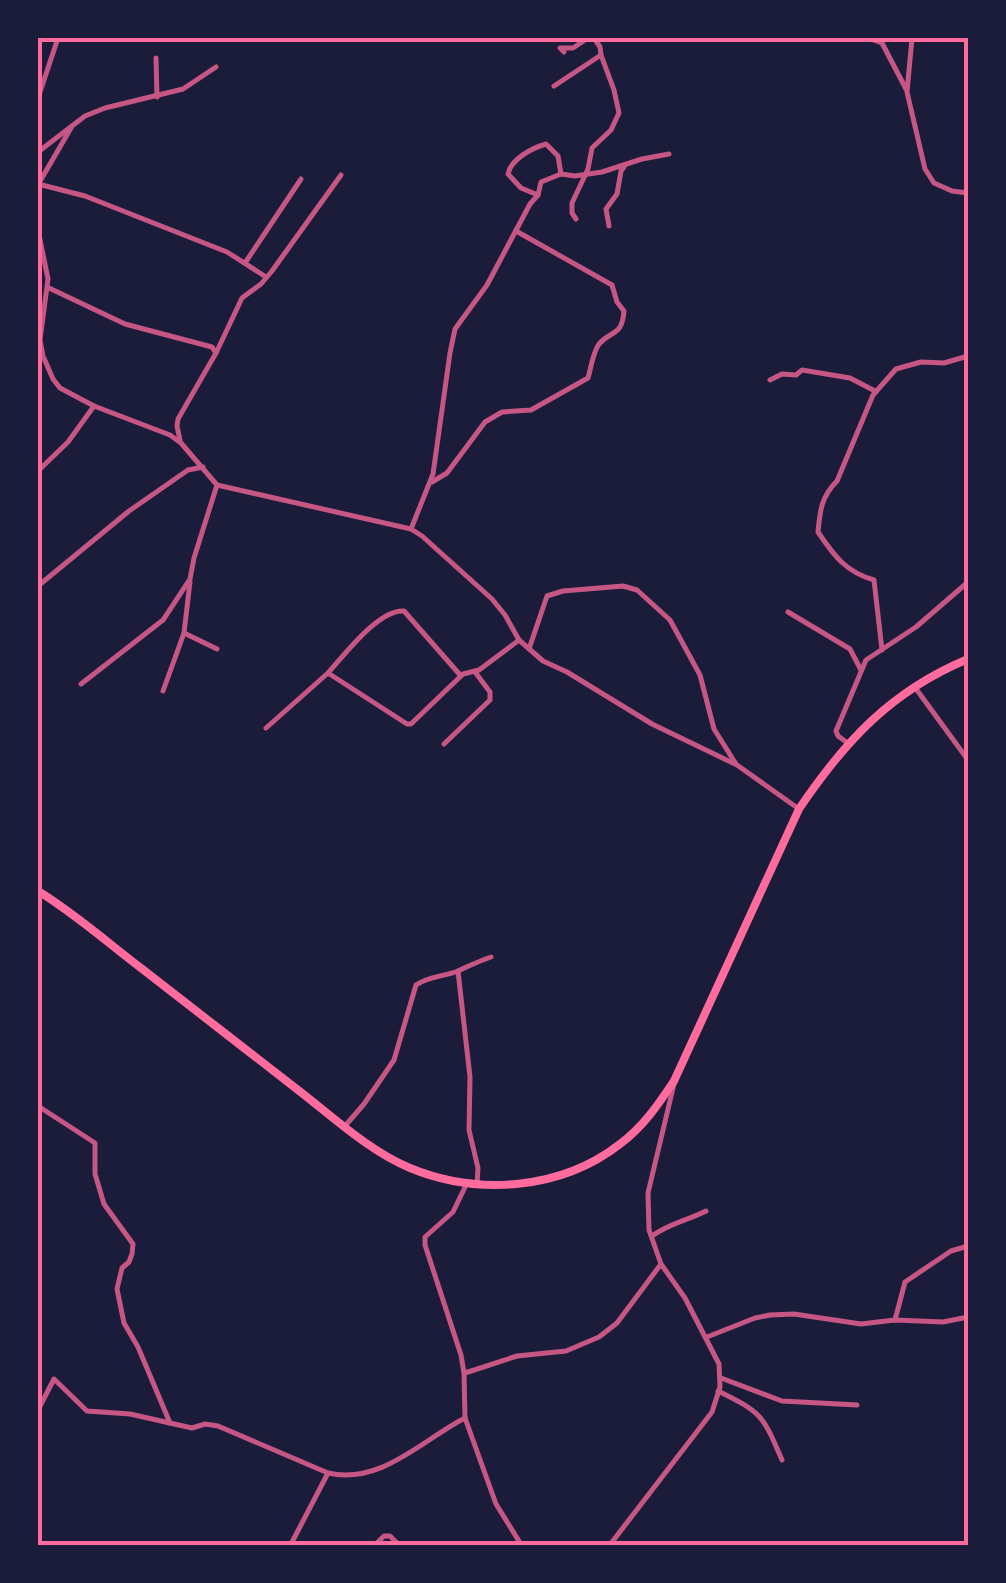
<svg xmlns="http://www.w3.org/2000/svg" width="1006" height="1583" font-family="'Public Sans',sans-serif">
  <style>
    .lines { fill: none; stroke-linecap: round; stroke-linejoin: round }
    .minor { stroke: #c65784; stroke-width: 5 }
    .primary { stroke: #ff6b9d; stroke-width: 8 }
    .neatline { fill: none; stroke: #ff6b9d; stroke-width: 4 }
  </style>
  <rect width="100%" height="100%" fill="#1b1b3a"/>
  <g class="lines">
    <g class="minor">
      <path d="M594,38L600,47L601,55"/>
      <path d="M868,38L882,43L906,89"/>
      <path d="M912,38L907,92L925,169L934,183L952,191L968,193"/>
      <path d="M564,52L560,48H573L588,38"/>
      <path d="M156,58L157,97"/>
      <path d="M554,86L601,55L614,90L619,113L611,130L592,148L588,169L572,203V213L576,219"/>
      <path d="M38,98L58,38"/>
      <path d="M38,152L85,116L105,108L183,89L216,67"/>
      <path d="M39,183L71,128"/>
      <path d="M38,184L85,196L227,252L266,277"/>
      <path d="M538,195L521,188L508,174C511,159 532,148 546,144L558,156L561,174"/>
      <path d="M609,226L606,209L617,194L621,171L624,167"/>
      <path d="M38,230L48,279L40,340L43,356L53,379L60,388L94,406L170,435L181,443L217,485L411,529L422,536L492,599L505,615L519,640L543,661L567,672L652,724L737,765L799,809"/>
      <path d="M245,263L301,179"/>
      <path d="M49,288L125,324L212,347L216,353"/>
      <path d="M770,380L782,374L796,375L802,370L850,378L875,391"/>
      <path d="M180,440L177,426L178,419L216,353L242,298L261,284L272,271L341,175"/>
      <path d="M38,471L68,442L94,406"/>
      <path d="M432,482L447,473L485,422L502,412L531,410L588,378C591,368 593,352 599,344C611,330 622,337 624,311L617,302L612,285L516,231"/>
      <path d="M411,529L433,474L450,353L455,329L487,285L530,204L538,195L541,182L561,174L575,176L602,172L642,159L669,154"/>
      <path d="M38,586L129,511L188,470L203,467"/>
      <path d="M788,612L850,649L861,670"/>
      <path d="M184,633L217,649"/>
      <path d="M529,649L547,596L563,591L623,586L637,590L670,620L700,675L714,729L736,764"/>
      <path d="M882,650L874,580C846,572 834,556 818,532C820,511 821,497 837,481L873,395L896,369L921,362L944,363L968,356"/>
      <path d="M328,673C345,654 379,609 404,611L461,676"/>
      <path d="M81,684L163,620L190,579L194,558L217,485"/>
      <path d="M914,686L968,760"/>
      <path d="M163,691L184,633L190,582"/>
      <path d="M266,728L328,673L407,724H411L463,674L479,670L519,640"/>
      <path d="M444,744L490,700V692L475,672"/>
      <path d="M849,744L838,736L836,731L866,660L916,627L968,582"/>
      <path d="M458,971L470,1077L469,1130L478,1168L477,1184"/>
      <path d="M38,1106L95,1143V1174L104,1204L133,1244L132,1254L129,1262L122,1268L117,1289L124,1323L138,1347L170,1423"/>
      <path d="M345,1126L364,1104L394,1060L416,985C429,976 443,977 458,971C469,966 479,961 491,957"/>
      <path d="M467,1183L453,1212L425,1237V1245L461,1355L464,1373L465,1418L496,1504L522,1546"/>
      <path d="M652,1236C670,1223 686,1221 706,1211"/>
      <path d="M895,1320L905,1282L951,1251L968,1246"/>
      <path d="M707,1337L755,1318L770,1315L794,1314L861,1324L895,1320L943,1322L968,1317"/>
      <path d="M465,1373L517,1356L566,1351L599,1337L617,1323L661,1264"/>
      <path d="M721,1378L782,1401L857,1405"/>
      <path d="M718,1391C763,1413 763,1416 782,1460"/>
      <path d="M38,1410L54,1379L87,1411L130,1414L192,1428L205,1424L218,1426L328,1473C381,1485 422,1440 465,1418"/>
      <path d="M290,1546L328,1473"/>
      <path d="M374,1546L384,1536H390L400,1546"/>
      <path d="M609,1546L712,1412L720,1387L719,1364L685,1298L661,1264L649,1230L648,1193L674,1084"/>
    </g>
    <path class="primary" d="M38,891C74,913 107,942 141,968C193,1009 246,1049 298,1090C333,1117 369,1151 410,1168C478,1196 561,1190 620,1144C643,1127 658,1105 674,1081L799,809C845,741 891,691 968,659"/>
  </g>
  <rect width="1006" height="1583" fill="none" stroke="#1b1b3a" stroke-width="80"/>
  <rect x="40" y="40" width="926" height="1503" class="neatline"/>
</svg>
